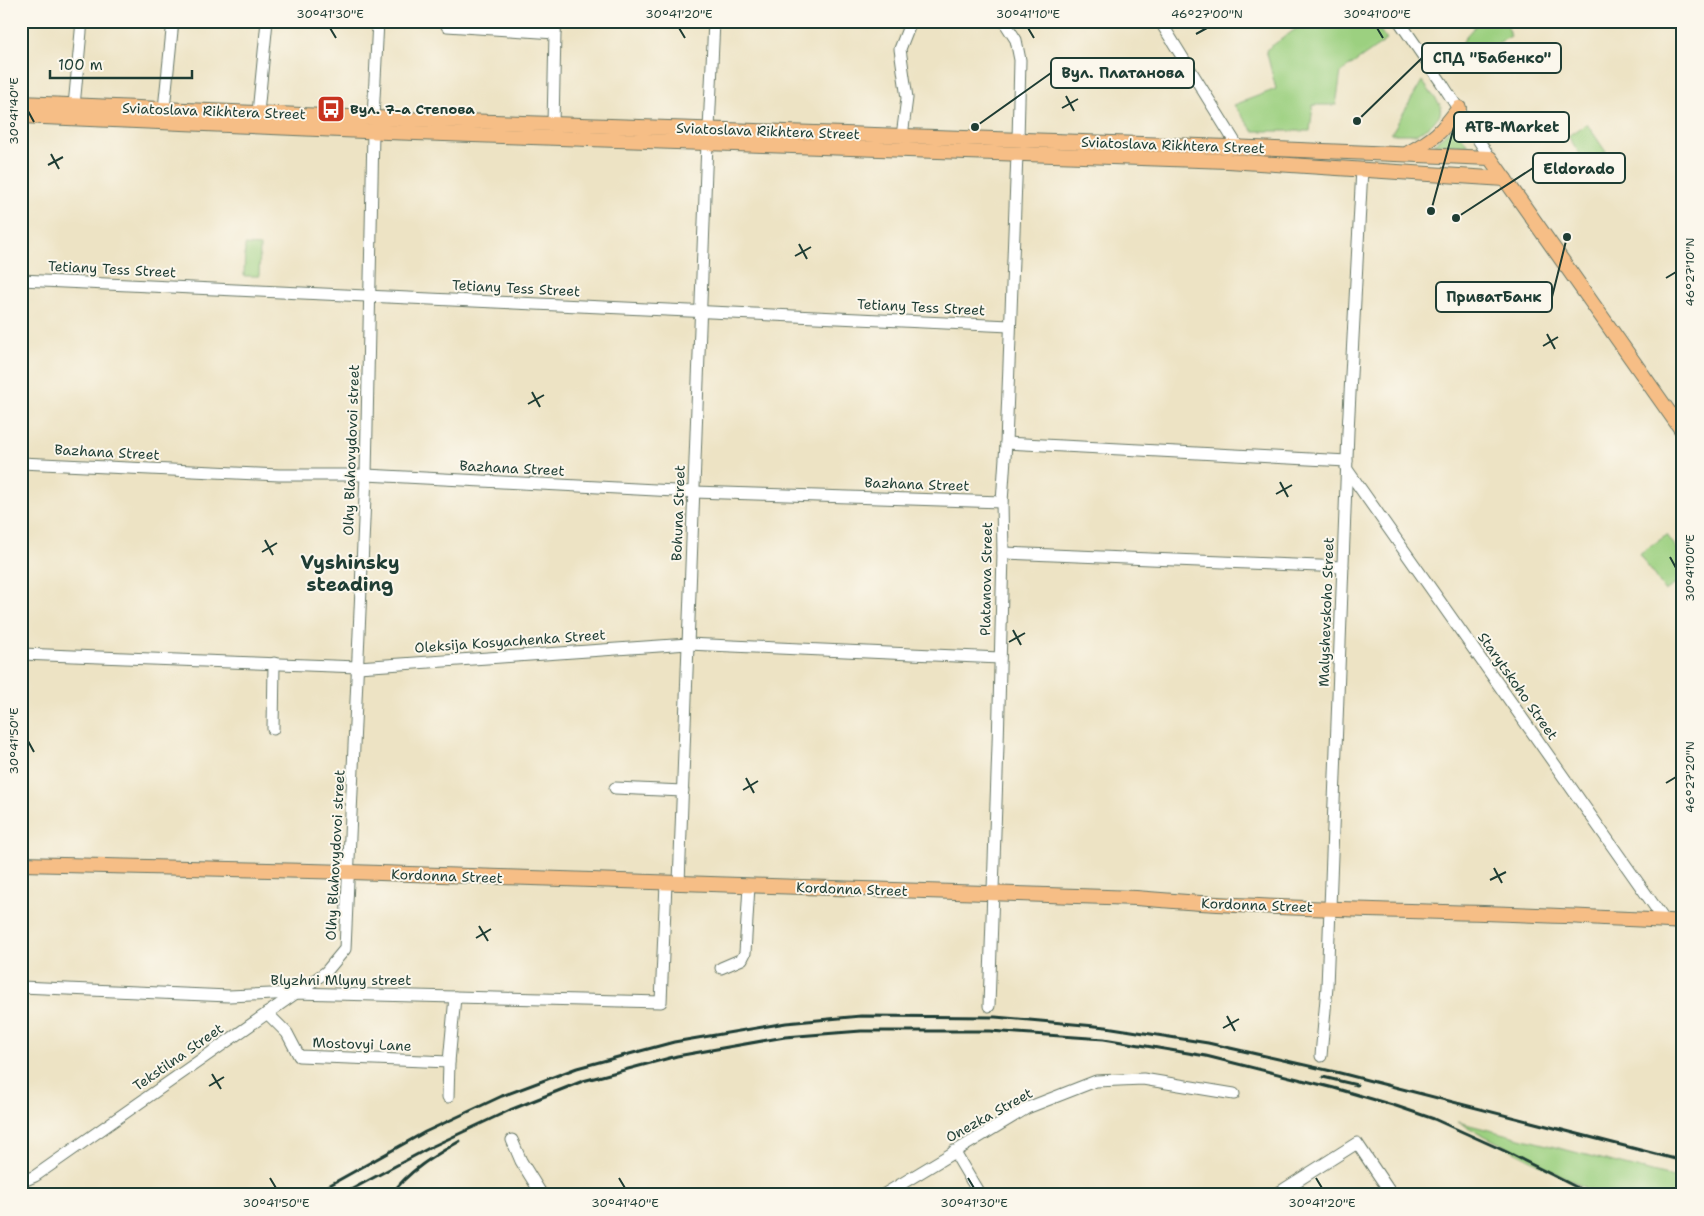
<svg xmlns="http://www.w3.org/2000/svg" width="1704" height="1216" font-family="'Shantell Sans',sans-serif">
  <style>
    .green { fill: #9cd080; stroke: #5e865a }
    .lines { fill: none; stroke-linecap: round; stroke-linejoin: round }
    .minor-casing { stroke: #677766; stroke-width: 13 }
    .major-casing { stroke: #677766; stroke-width: 16 }
    .minor { stroke: #fff; stroke-width: 11 }
    .major { stroke: #f6be86; stroke-width: 14 }
    .rail { stroke: #1f3d34; stroke-width: 3 }
    .ticks { fill: none; stroke: #1f3d34; stroke-width: 2 }
    .labels { text-anchor: middle; stroke-width: 4; stroke-linejoin: round; paint-order: stroke }
    .poi-label { font-size: 14px; font-weight: bold; fill: #1f3d34; stroke: #fbf7ec; text-anchor: start }
    .street-label { font-size: 14px; fill: #1f3d34; stroke: #fbf7ec }
    .district-label { font-size: 19px; font-weight: bold; fill: #1f3d34; stroke: #fbf7ec }
    .leader { fill: none; stroke: #1f3d34; stroke-width: 2 }
    .callout-dot { fill: #1f3d34; stroke: #fbf7ec; stroke-width: 2 }
    .callout { fill: #fbf7ec; stroke: #1f3d34; stroke-width: 2 }
    .callout-label { font-size: 15px; text-anchor: middle; font-weight: bold; fill: #1f3d34 }
    .neatline { fill: none; stroke: #1f3d34; stroke-width: 2 }
    .ticks-label { font-size: 12px; text-anchor: middle; fill: #1f3d34 }
  </style>
  <rect width="100%" height="100%" fill="#fbf7ec"/>
  <filter id="ink" filterUnits="userSpaceOnUse"><feTurbulence type="fractalNoise" baseFrequency=".02" numOctaves="2"/><feDisplacementMap in="SourceGraphic" scale="10" xChannelSelector="R" yChannelSelector="G"/><feConvolveMatrix kernelMatrix="1 2 1 2 8 2 1 2 1" color-interpolation-filters="sRGB"/></filter>
  <filter id="wash" filterUnits="userSpaceOnUse"><feTurbulence type="fractalNoise" baseFrequency=".0096" numOctaves="4" result="noise"/><feDisplacementMap in="SourceGraphic" scale="20" xChannelSelector="R" yChannelSelector="G"/><feGaussianBlur stdDeviation="1.12" result="paint"/><feColorMatrix in="noise" values="0 0 0 0 0 0 0 0 0 0 0 0 0 0 0 0 0 1.4 0 .05"/><feComposite in="paint" operator="in"/></filter>
  <g filter="url(#wash)">
    <rect width="100%" height="100%" fill="#ede3c4"/>
    <g class="green">
      <path d="M1307,21H1373L1387,40L1341,72L1336,105H1313L1310,131H1253L1234,105L1276,89L1266,50Z"/>
      <path d="M1480,21H1512L1507,28L1511,36L1469,59L1462,44L1466,36Z"/>
      <path d="M1422,81L1441,106L1440,114L1433,123L1417,134H1391Z"/>
      <path d="M1587,124L1606,152L1587,165L1568,136Z"/>
      <path d="M1454,126L1468,145L1434,144Z"/>
      <path d="M245,245L260,246L259,276H244Z"/>
      <path d="M1667,535L1683,557V579L1665,591L1639,554Z"/>
      <path d="M1458,1122L1683,1180V1195H1599Z"/>
    </g>
  </g>
  <g filter="url(#ink)">
    <g class="lines">
      <defs>
        <g id="minor">
          <path d="M1160,21L1238,147"/>
          <path d="M1399,21L1441,82L1490,158"/>
          <path d="M447,26L555,33L556,21"/>
          <path d="M1007,26L1016,40L1020,60L1018,140"/>
          <path d="M74,106L82,21"/>
          <path d="M164,109L173,21"/>
          <path d="M258,113L267,21"/>
          <path d="M373,118L378,21"/>
          <path d="M553,124L555,33"/>
          <path d="M709,129L714,21"/>
          <path d="M902,136L907,98L900,49L911,21"/>
          <path d="M21,280L1010,326"/>
          <path d="M1006,443L1347,461"/>
          <path d="M21,463L279,475H366L694,492L1002,502"/>
          <path d="M1346,468L1665,921"/>
          <path d="M1003,553L1343,567"/>
          <path d="M21,654L358,667L688,644L1000,658"/>
          <path d="M273,729L274,663"/>
          <path d="M615,788L683,791"/>
          <path d="M679,883L707,143"/>
          <path d="M721,968L742,959L745,953L749,886"/>
          <path d="M21,987L229,996L294,993L661,1002L666,883"/>
          <path d="M989,1006L998,745L1003,553L1002,502L1006,443L1017,154"/>
          <path d="M267,1013L287,1033L299,1056L449,1062"/>
          <path d="M1321,1056L1327,987L1348,431L1362,169"/>
          <path d="M448,1097L449,1062L455,997"/>
          <path d="M512,1140L521,1161L542,1195"/>
          <path d="M954,1151L980,1195"/>
          <path d="M21,1182L35,1176L326,972L345,949L366,475L373,132"/>
          <path d="M883,1195L1027,1108L1096,1081L1143,1079L1234,1094"/>
          <path d="M1275,1195L1357,1143L1392,1195"/>
        </g>
        <g id="major">
          <path d="M21,103L373,118L1229,147L1490,158L1683,432"/>
          <path d="M21,116L387,132L1228,161L1505,179"/>
          <path d="M1408,153C1435,139 1441,132 1459,108"/>
          <path d="M21,864L350,872L1136,898C1291,912 1448,909 1604,918C1630,919 1656,920 1683,922"/>
        </g>
      </defs>
      <use href="#minor" class="minor-casing"/>
      <use href="#major" class="major-casing"/>
      <use href="#minor" class="minor"/>
      <use href="#major" class="major"/>
      <g class="rail">
        <path d="M1323,1077L1357,1085"/>
        <path d="M312,1195L425,1132L502,1096L577,1068L674,1042L786,1023L861,1016L995,1017L1106,1027L1208,1043L1340,1073L1683,1161"/>
        <path d="M341,1195L431,1147L510,1110L583,1081L677,1056L785,1037L861,1031H990L1104,1039L1206,1056L1334,1088L1396,1106L1434,1119L1507,1152L1592,1195"/>
        <path d="M391,1195C409,1170 434,1156 460,1141"/>
      </g>
    </g>
  </g>
  <path class="ticks" d="M330,28L336,38M679,28L685,38M1028,28L1034,38M1377,28L1383,38M1196,34L1207,28M1066,96L1074,111M1062,108L1078,99M28,111L34,122M51,154L59,169M48,165L63,157M799,244L807,259M795,256L811,247M1666,278L1676,272M1547,334L1555,349M1543,346L1558,337M532,392L540,407M528,404L544,395M1280,482L1288,497M1276,494L1292,485M265,540L273,555M262,552L277,543M1670,557L1676,568M1013,630L1021,645M1009,642L1025,633M28,741L34,752M746,778L754,793M1666,783L1676,777M743,790L758,781M1494,868L1502,883M1490,880L1506,872M479,926L488,941M476,938L491,929M1227,1016L1235,1031M1223,1028L1239,1019M212,1074L221,1089M209,1086L224,1077M270,1178L276,1188M619,1178L625,1188M968,1178L974,1188M1316,1178L1322,1188"/>
  <defs>
    <symbol id="bus-square" viewBox="-11 -11 22 22"><rect x="-9" y="-9" width="18" height="18" rx="4" fill="#c8321e" stroke="#fbf7ec"/><path d="M-5-6H5V4H4V6H2V4H-2V6H-4V4H-5ZM-3.5-4V0h7V-4ZM-3.5 1.2v1.5H-2V1.2ZM2 1.2v1.5H3.5V1.2Z" fill="#fff"/></symbol>
  </defs>
  <g fill-rule="evenodd">
    <use href="#bus-square" x="315" y="93" width="32" height="32"/>
  </g>
  <g class="labels">
    <g class="poi-label">
      <text x="350" y="114">Вул. 7-а Степова</text>
    </g>
    <g class="street-label">
      <text transform="translate(214 111) rotate(2)" y="5">Sviatoslava Rikhtera Street</text>
      <text transform="translate(768 131) rotate(2)" y="5">Sviatoslava Rikhtera Street</text>
      <text transform="translate(1173 145) rotate(2)" y="5">Sviatoslava Rikhtera Street</text>
      <text transform="translate(112 269) rotate(3)" y="5">Tetiany Tess Street</text>
      <text transform="translate(516 288) rotate(3)" y="5">Tetiany Tess Street</text>
      <text transform="translate(921 307) rotate(3)" y="5">Tetiany Tess Street</text>
      <text transform="translate(351 450) rotate(-88)" y="5">Olhy Blahovydovoi street</text>
      <text transform="translate(107 452) rotate(3)" y="5">Bazhana Street</text>
      <text transform="translate(512 468) rotate(3)" y="5">Bazhana Street</text>
      <text transform="translate(917 484) rotate(2)" y="5">Bazhana Street</text>
      <text transform="translate(678 513) rotate(-88)" y="5">Bohuna Street</text>
      <text transform="translate(986 579) rotate(-89)" y="5">Platanova Street</text>
      <text transform="translate(1326 612) rotate(-88)" y="5">Malyshevskoho Street</text>
      <text transform="translate(510 641) rotate(-4)" y="5">Oleksija Kosyachenka Street</text>
      <text transform="translate(1518 686) rotate(55)" y="5">Starytskoho Street</text>
      <text transform="translate(335 855) rotate(-87)" y="5">Olhy Blahovydovoi street</text>
      <text transform="translate(447 876) rotate(2)" y="5">Kordonna Street</text>
      <text transform="translate(852 889) rotate(2)" y="5">Kordonna Street</text>
      <text transform="translate(1257 905) rotate(2)" y="5">Kordonna Street</text>
      <text x="341" y="985">Blyzhni Mlyny street</text>
      <text transform="translate(362 1044) rotate(2)" y="5">Mostovyi Lane</text>
      <text transform="translate(178 1057) rotate(-35)" y="5">Tekstilna Street</text>
      <text transform="translate(989 1115) rotate(-29)" y="5">Onezka Street</text>
    </g>
    <g class="district-label">
      <text x="350" y="569">Vyshinsky<tspan x="350" dy="22">steading</tspan></text>
    </g>
  </g>
  <path class="leader" d="M1357 121L1422 58M975 127L1051 73M1431 211L1454 127M1456 218L1533 168M1567 237L1552 297"/>
  <g class="callout-dot">
    <circle cx="1357" cy="121" r="5"/>
    <circle cx="975" cy="127" r="5"/>
    <circle cx="1431" cy="211" r="5"/>
    <circle cx="1456" cy="218" r="5"/>
    <circle cx="1567" cy="237" r="5"/>
  </g>
  <g class="callout">
    <rect x="1422" y="43" width="139" height="30" rx="5"/>
    <rect x="1051" y="58" width="143" height="30" rx="5"/>
    <rect x="1454" y="112" width="115" height="30" rx="5"/>
    <rect x="1533" y="153" width="92" height="30" rx="5"/>
    <rect x="1436" y="282" width="116" height="30" rx="5"/>
  </g>
  <g class="callout-label">
    <text x="1492" y="63">СПД "Бабенко"</text>
    <text x="1123" y="78">Вул. Платанова</text>
    <text x="1512" y="132">ATB-Market</text>
    <text x="1579" y="174">Eldorado</text>
    <text x="1494" y="302">ПриватБанк</text>
  </g>
  <rect width="1704" height="1216" fill="none" stroke="#fbf7ec" stroke-width="55"/>
  <path d="M50 70v8h142v-8" fill="none" stroke="#1f3d34" stroke-width="2.5"/>
  <text x="58" y="70" font-size="15" fill="#1f3d34" stroke="#fbf7ec" stroke-width="4" paint-order="stroke">100 m</text>
  <rect x="28" y="28" width="1648" height="1160" class="neatline"/>
  <g class="ticks-label">
    <text x="330" y="18">30°41'30"E</text>
    <text x="679" y="18">30°41'20"E</text>
    <text x="1028" y="18">30°41'10"E</text>
    <text x="1207" y="18">46°27'00"N</text>
    <text x="1377" y="18">30°41'00"E</text>
    <text transform="translate(14 111) rotate(-90)" y="4">30°41'40"E</text>
    <text transform="translate(1690 272) rotate(-90)" y="4">46°27'10"N</text>
    <text transform="translate(1690 568) rotate(-90)" y="4">30°41'00"E</text>
    <text transform="translate(14 741) rotate(-90)" y="4">30°41'50"E</text>
    <text transform="translate(1690 777) rotate(-90)" y="4">46°27'20"N</text>
    <text x="276" y="1207">30°41'50"E</text>
    <text x="625" y="1207">30°41'40"E</text>
    <text x="974" y="1207">30°41'30"E</text>
    <text x="1322" y="1207">30°41'20"E</text>
  </g>
</svg>
